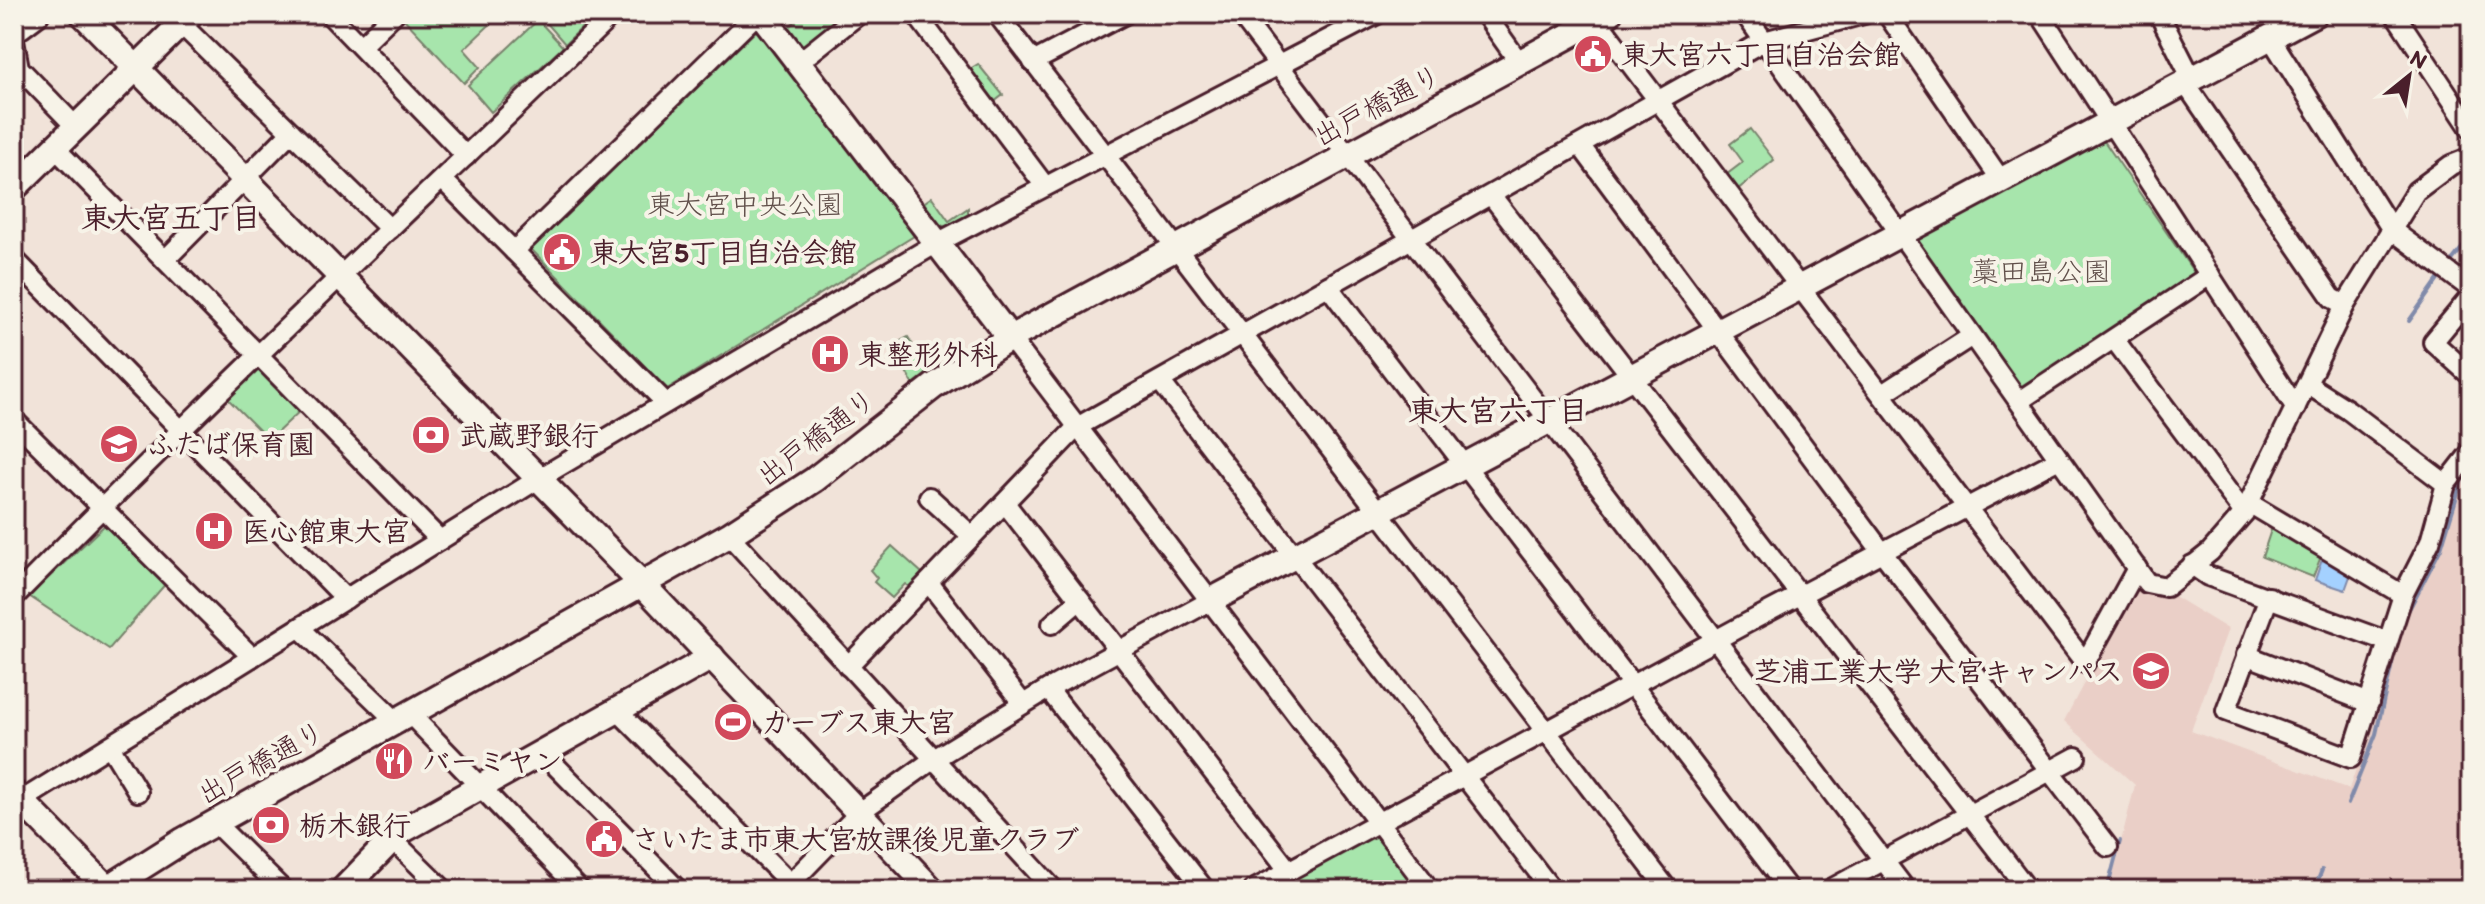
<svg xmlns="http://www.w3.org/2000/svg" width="2485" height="904" font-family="Itim,'Klee One',sans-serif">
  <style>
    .built { fill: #eacfc7 }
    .green { fill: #a7e5ac; stroke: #78826c; stroke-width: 2 }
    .water { fill: #a4d1ff; stroke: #808aaa; stroke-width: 2 }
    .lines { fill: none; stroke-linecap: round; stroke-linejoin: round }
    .stream { stroke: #808aaa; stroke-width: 4 }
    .street-casing { stroke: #4a1f2b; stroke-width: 24 }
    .secondary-casing { stroke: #4a1f2b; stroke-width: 30 }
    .street { stroke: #f7f3e8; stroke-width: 18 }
    .secondary { stroke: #f7f3e8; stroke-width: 24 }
    .labels { text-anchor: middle; stroke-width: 8; stroke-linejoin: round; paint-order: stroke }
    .poi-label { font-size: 28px; font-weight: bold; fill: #4a1f2b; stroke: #f7f3e8; text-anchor: start }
    .street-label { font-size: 28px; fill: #4a1f2b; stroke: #f7f3e8 }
    .park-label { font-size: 28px; fill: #61504b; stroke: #f7f3e8 }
    .neighbourhood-label { font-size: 30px; font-weight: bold; fill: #4a1f2b; stroke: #f7f3e8 }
  </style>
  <rect width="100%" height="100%" fill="#f1e3d9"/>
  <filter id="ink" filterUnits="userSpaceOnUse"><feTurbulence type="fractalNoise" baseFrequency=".0125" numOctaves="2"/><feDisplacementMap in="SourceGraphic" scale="16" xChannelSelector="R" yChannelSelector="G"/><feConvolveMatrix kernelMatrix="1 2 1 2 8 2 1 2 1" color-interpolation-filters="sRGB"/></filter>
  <g filter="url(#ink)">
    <path class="built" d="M2471,461V890H2109L2135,785L2064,721L2130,595L2137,587L2162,589L2228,629L2191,731L2349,789L2376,712L2397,627L2443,527L2461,473Z"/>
    <g class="green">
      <path d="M409,14H501L464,49L480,67L464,83L404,19Z"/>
      <path d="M539,14H596L565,44Z"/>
      <path d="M804,14H846L805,46H797L786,29Z"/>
      <path d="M538,20L563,47L491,112L468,85Z"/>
      <path d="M759,28L914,236L667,389L531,249Z"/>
      <path d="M978,64L1003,95L994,102L970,69Z"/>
      <path d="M1750,129L1774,160L1737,190L1726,175L1743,162L1730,144Z"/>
      <path d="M2102,138L2195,274L2018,397L1908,236Z"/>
      <path d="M932,197L949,221L968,208V216L945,227L937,223L922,204Z"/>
      <path d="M908,337L929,372L913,384L892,346Z"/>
      <path d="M259,367L304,407L269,440L227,398Z"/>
      <path d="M2274,521L2323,551L2313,577L2262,557Z"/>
      <path d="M108,522L168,581L109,649L29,596Z"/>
      <path d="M892,546L923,574L912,589L905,584L892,598L874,582L877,578L870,570Z"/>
      <path d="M1379,832L1422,890H1270Z"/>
    </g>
    <path class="water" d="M2325,551L2353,568L2345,590L2315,580Z"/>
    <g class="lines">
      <g class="stream">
        <path d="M2450,263L2471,237"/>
        <path d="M2409,321L2442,274"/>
        <path d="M2406,615L2441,548L2463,476"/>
        <path d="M2348,804L2376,734L2395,650"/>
        <path d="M2107,890L2120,841"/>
        <path d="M2314,890L2322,870"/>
      </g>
      <defs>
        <g id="street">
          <path d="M329,14L466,156"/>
          <path d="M916,14L1045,186"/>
          <path d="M997,14L1668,890"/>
          <path d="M1240,14L1906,890"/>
          <path d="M1485,14L1519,62"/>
          <path d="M1745,14L2147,583L2166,587L2210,552L2244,513L2345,305L2416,191L2451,165L2471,157"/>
          <path d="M1887,14L2001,180"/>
          <path d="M2040,14L2296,408"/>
          <path d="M2159,14L2192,79"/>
          <path d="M2395,14L2471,129"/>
          <path d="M1597,20L2085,663L2137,568"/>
          <path d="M181,24L390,229"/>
          <path d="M2270,37L2392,230L2471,289"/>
          <path d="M14,41L19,68L76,127"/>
          <path d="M361,46L394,14"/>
          <path d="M799,62L859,14"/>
          <path d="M1033,62L1125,14"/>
          <path d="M2185,83L2332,298L2345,305"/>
          <path d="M1580,145L1882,552L2108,847"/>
          <path d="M55,148L440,540"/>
          <path d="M442,179L666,403"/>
          <path d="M1491,195L2028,890"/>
          <path d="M514,251L757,14"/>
          <path d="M14,259L346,599"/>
          <path d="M165,260L291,132"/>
          <path d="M1328,286L1789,890"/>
          <path d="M2471,296L2433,342L2471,376"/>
          <path d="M1010,338L1430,890"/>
          <path d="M2114,339L2244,513"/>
          <path d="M1160,381L1552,890"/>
          <path d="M2307,384L2348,410L2446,484"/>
          <path d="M1882,394L1972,336"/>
          <path d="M2019,401L2210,275"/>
          <path d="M14,420L252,657"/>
          <path d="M929,497L972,536"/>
          <path d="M1005,503L1289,871"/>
          <path d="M2249,503L2403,595"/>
          <path d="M729,535L1054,890"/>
          <path d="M2192,565L2208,576L2386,641"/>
          <path d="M929,583L1023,704"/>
          <path d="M14,597C209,398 413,208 613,14"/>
          <path d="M2269,597L2226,711L2351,758L2403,595L2430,542L2446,484L2471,452"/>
          <path d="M1052,624L1080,600"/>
          <path d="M300,628L396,721"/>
          <path d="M2246,655L2369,703"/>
          <path d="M848,666L1077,427L1764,41L1864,14"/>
          <path d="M1048,689L1205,890"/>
          <path d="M617,710L797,890"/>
          <path d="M409,713L580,890"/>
          <path d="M110,746L138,792"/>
          <path d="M542,752L678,890"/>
          <path d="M21,801L538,479L937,243L1377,14"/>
          <path d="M215,823L283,890"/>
          <path d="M391,838L444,890"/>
          <path d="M784,890L860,812L934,759L1048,689L1210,601"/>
          <path d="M1253,890L1747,623L2059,459"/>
          <path d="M1829,890L2076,757"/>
        </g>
        <g id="secondary">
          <path d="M83,14L642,584L932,890"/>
          <path d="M761,14L1010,338"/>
          <path d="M14,27L20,26L36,14"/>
          <path d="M14,188L191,14"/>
          <path d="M1210,601L2314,14"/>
          <path d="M14,793L107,888"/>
          <path d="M105,890L184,840L729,535L814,480L934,386L1010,338L1609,14"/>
          <path d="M343,890L398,833L712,657"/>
        </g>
      </defs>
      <use href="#street" class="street-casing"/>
      <use href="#secondary" class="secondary-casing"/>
      <use href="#street" class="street"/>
      <use href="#secondary" class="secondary"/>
    </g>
  </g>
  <defs>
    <symbol id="civic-disc" viewBox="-11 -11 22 22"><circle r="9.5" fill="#d1495b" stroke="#f7f3e8"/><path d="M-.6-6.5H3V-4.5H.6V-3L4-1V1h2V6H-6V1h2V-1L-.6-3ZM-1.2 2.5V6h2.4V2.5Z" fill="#fff"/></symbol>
    <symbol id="hospital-disc" viewBox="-11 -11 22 22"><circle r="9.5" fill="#d1495b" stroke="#f7f3e8"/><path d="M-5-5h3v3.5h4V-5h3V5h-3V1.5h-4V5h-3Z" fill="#fff"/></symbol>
    <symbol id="bank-disc" viewBox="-11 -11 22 22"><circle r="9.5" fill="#d1495b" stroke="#f7f3e8"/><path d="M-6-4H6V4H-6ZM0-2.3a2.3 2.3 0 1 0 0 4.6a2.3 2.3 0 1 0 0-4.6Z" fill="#fff"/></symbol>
    <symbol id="school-disc" viewBox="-11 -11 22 22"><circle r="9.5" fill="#d1495b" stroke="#f7f3e8"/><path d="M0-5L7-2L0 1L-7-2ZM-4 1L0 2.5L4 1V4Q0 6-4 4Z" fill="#fff"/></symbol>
    <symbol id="university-disc" viewBox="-11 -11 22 22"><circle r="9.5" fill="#d1495b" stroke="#f7f3e8"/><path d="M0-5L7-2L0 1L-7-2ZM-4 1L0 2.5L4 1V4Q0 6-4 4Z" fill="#fff"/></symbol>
    <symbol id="stadium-disc" viewBox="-11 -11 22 22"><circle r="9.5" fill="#d1495b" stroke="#f7f3e8"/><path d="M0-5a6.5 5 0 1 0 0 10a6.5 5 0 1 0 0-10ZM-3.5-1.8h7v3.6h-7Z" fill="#fff"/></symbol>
    <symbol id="restaurant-disc" viewBox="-11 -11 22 22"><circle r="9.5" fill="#d1495b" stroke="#f7f3e8"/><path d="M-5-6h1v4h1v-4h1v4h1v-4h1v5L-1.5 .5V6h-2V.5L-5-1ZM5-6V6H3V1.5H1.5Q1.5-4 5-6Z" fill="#fff"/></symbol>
  </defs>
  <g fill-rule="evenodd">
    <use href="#civic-disc" x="1571" y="32" width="44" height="44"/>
    <use href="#civic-disc" x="540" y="230" width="44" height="44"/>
    <use href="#hospital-disc" x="808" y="332" width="44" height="44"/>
    <use href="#bank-disc" x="409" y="413" width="44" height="44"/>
    <use href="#school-disc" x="97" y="422" width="44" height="44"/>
    <use href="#hospital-disc" x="192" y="509" width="44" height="44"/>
    <use href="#university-disc" x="2129" y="649" width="44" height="44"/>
    <use href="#stadium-disc" x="711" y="700" width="44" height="44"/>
    <use href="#restaurant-disc" x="372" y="739" width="44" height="44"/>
    <use href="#bank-disc" x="249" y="803" width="44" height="44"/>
    <use href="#civic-disc" x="582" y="817" width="44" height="44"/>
  </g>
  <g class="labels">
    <g class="poi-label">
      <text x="1621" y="64">東大宮六丁目自治会館</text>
      <text x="590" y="262">東大宮5丁目自治会館</text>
      <text x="858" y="364">東整形外科</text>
      <text x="459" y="445">武蔵野銀行</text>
      <text x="147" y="454">ふたば保育園</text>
      <text x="242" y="541">医心館東大宮</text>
      <text x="2123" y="681" text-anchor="end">芝浦工業大学 大宮キャンパス</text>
      <text x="761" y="732">カーブス東大宮</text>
      <text x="422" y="771">バーミヤン</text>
      <text x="299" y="835">栃木銀行</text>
      <text x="632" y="849">さいたま市東大宮放課後児童クラブ</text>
    </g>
    <g class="street-label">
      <text transform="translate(1377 105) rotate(-28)" y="10">出戸橋通り</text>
      <text transform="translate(816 437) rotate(-37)" y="10">出戸橋通り</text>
      <text transform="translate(261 762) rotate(-29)" y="10">出戸橋通り</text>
    </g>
    <g class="park-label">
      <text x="745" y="214">東大宮中央公園</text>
      <text x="2041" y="281">藁田島公園</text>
    </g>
    <g class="neighbourhood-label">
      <text x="171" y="228">東大宮五丁目</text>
      <text x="1498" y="421">東大宮六丁目</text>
    </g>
  </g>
  <rect width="2485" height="904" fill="none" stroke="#f7f3e8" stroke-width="48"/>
  <rect x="24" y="24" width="2437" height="856" fill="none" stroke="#4a1f2b" stroke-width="3" filter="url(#ink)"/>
  <g transform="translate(2409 76) rotate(30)" stroke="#f7f3e8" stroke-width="6" paint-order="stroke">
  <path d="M0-6L14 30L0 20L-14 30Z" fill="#4a1f2b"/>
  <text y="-12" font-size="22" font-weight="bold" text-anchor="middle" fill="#4a1f2b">N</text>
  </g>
</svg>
